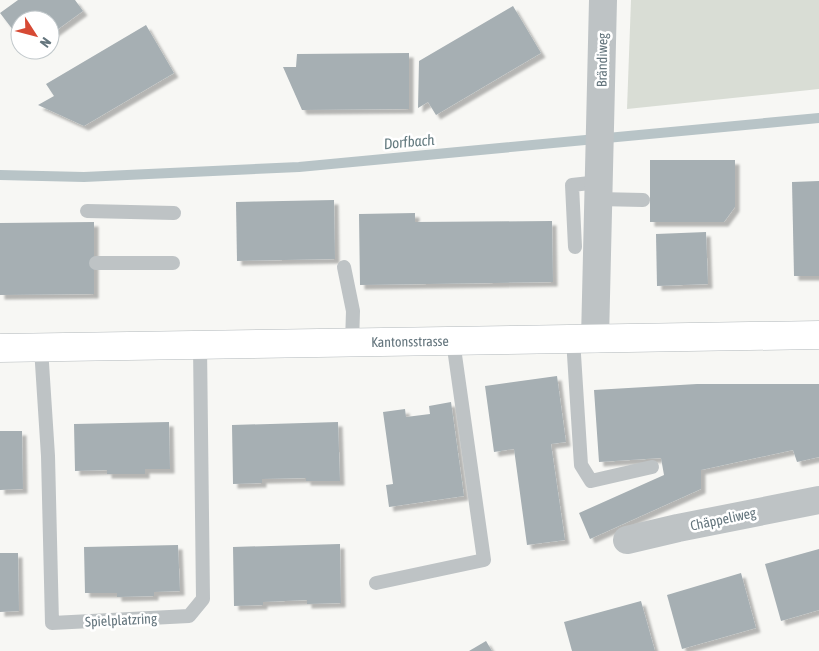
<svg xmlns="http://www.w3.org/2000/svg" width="819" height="651" font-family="'Asap Condensed',sans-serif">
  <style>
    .green { fill: #d9ddd5 }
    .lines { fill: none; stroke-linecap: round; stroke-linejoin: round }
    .stream { stroke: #b8c4c7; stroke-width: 10 }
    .building { fill: #a6afb3; filter: url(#shadow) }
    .secondary-casing { stroke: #b3b9bc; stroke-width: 29 }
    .lane { stroke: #bec3c5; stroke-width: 14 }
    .street { stroke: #bec3c5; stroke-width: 28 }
    .secondary { stroke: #fff; stroke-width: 28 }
    .labels { text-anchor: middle; stroke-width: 5; stroke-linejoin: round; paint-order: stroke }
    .street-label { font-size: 14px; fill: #64757d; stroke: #fff }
    .water-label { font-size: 15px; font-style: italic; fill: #637a7f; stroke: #fff }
  </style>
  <defs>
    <filter id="shadow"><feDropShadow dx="4.5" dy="4.5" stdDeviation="1" flood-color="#0004"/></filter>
  </defs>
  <rect width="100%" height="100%" fill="#f7f7f4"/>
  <path class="green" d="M631,0H819V89L627,109Z"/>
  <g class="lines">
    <path class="stream" d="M0,175L84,177L299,167L819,118"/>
  </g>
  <g class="building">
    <path d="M18,0H75L83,11L50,35V20H20V39L0,13Z"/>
    <path d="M513,6L541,53L436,115L428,102L418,108L419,61Z"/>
    <path d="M146,25L174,73L84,126L38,105L54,96L46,84Z"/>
    <path d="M409,53V109L302,110L283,67H296L297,54Z"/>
    <path d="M650,160H735V207L724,222H650Z"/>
    <path d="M819,181V276H794L792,182Z"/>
    <path d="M334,200L335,259L237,261L236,202Z"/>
    <path d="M415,213V222L552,221L553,282L360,285L359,214Z"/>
    <path d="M94,222V294L0,295V223Z"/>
    <path d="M706,232L708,284L657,286L656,234Z"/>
    <path d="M557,376L566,442L551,444L565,540L527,545L514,449L494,452L485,386Z"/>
    <path d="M697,384H819V457L797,462L793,450L701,470V489L590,539L579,513L664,475L661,458L599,462L594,390Z"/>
    <path d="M451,402L464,496L389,507L386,485L393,484L383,412L405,409L406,417L430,414L429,406Z"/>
    <path d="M169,422L170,469H145V474H107V470L75,471L74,424Z"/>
    <path d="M338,422L340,481H306V478L262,479V483L233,484L232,425Z"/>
    <path d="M0,431H22L23,489L0,490Z"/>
    <path d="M340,544L341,603L307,604V600L263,602V605L234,606L233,547Z"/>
    <path d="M178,545L180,591L154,592V596L117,597V593H85L84,547Z"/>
    <path d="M819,549V610L781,621L765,564Z"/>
    <path d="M0,553H18L19,611L0,612Z"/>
    <path d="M741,573L756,628L682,649L667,595Z"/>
    <path d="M641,601L655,651H572L564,622Z"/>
    <path d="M486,641L492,651H469Z"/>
  </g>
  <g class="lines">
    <defs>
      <g id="secondary">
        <path id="s1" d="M0,348L819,335"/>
      </g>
    </defs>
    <use href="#secondary" class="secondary-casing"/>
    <g class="lane">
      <path d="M598,199L643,200"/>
      <path d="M87,211L174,213"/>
      <path d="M575,247L572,185L599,182"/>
      <path d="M96,263H173"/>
      <path d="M344,267L353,311L352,343"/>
      <path d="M573,339L581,465L591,481L652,467"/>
      <path d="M41,348L48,456L52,623L189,616L203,599L200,346"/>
      <path d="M376,583L484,560L453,341"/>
    </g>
    <g class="street">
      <path d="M595,339L603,0"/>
      <path d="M627,540L678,528L819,500"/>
    </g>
    <use href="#secondary" class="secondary"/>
  </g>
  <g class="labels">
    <g class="street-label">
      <text transform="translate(602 60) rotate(-89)" y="5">Brändiweg</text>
      <text dy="5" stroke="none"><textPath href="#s1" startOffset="410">Kantonsstrasse</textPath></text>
      <text transform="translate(723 519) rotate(-12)" y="5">Chäppeliweg</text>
      <text transform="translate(121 620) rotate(-3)" y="5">Spielplatzring</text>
    </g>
    <g class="water-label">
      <text transform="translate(409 142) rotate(-5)" y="5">Dorfbach</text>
    </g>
  </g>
  <g transform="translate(35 35) rotate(126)"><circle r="24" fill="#ffffff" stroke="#c1c8cb"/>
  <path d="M0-4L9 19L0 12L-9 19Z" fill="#d64a35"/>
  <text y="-8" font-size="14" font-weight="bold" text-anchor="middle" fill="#64757d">N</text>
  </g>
</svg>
